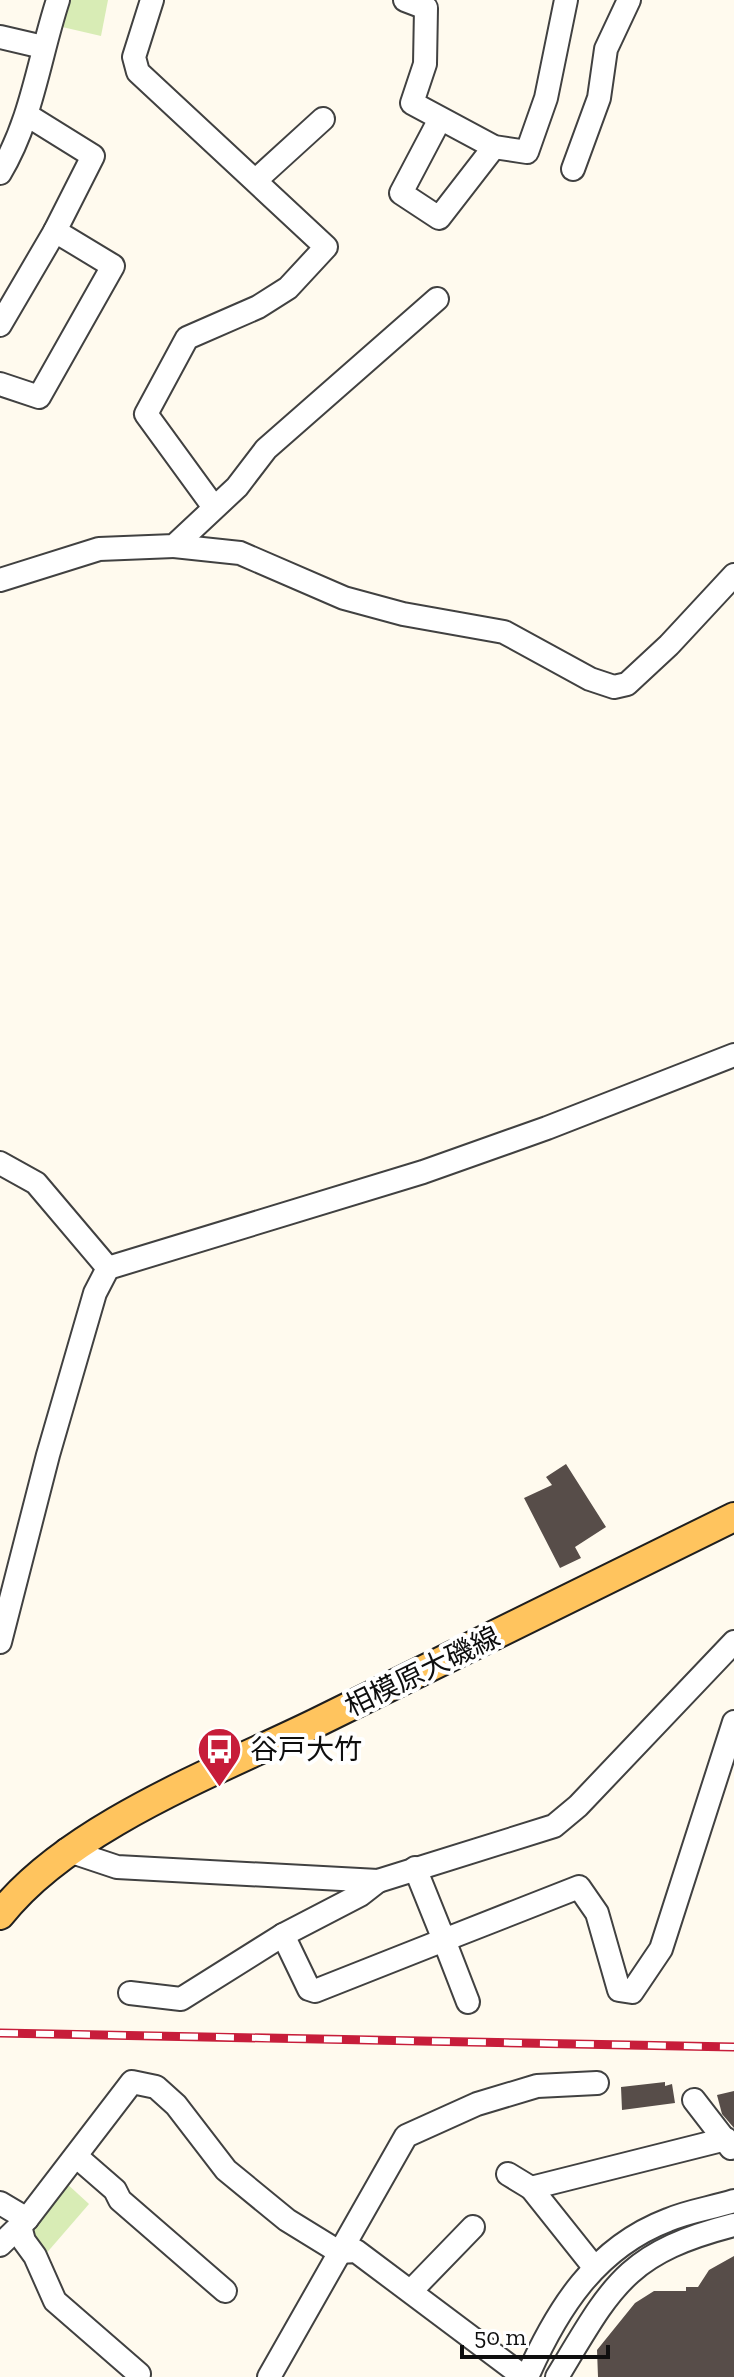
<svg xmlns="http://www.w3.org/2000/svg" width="734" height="2377" font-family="'Zilla Slab','Noto Sans JP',serif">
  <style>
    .green { fill: #d8ecb5 }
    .building { fill: #574d49 }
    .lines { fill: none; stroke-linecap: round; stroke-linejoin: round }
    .minor-casing { stroke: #414141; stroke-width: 26 }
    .major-casing { stroke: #1f1f1f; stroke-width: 32 }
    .minor { stroke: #fff; stroke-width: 22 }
    .major { stroke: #ffc45e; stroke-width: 28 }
    .rail-casing { stroke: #c71d3a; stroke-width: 9 }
    .rail { stroke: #fff; stroke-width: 6; stroke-dasharray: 18; stroke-linecap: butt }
    .labels { text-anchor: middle; stroke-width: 8; stroke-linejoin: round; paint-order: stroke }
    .street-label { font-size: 28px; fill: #0e0e0e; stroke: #fff }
    .poi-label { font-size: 28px; fill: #0e0e0e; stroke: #fff; text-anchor: start }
  </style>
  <rect width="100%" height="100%" fill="#fffaee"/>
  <g class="green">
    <path d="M66,0H108L101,36L58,26Z"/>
    <path d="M65,2182L89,2204L44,2256L31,2242L32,2225Z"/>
  </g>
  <g class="building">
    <path d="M566,1464L606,1527L575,1547L581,1558L560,1568L524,1498L552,1485L546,1477Z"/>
    <path d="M665,2082V2086L672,2084L675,2103L622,2110L621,2087Z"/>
    <path d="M734,2091V2128L722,2114L717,2095Z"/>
    <path d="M734,2256V2377H598L597,2350L635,2303L654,2291H686V2287H698L709,2270Z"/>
  </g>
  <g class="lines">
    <defs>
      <g id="minor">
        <path d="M152,0L134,57L138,72L326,247L288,288L258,307L187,338L146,414L213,506"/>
        <path d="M405,0L426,8L425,64L412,103L494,147L527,152L546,98L566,0"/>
        <path d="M0,37L43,47"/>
        <path d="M440,119L401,193L439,218L494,147"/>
        <path d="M573,169L599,98L606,49L629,0"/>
        <path d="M0,173C32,120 39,58 58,0"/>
        <path d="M256,180L323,119"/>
        <path d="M0,325L55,231"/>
        <path d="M0,384L39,397L113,266L55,231L93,156L27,115"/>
        <path d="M174,546L240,553L344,598L403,614L504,632L590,679L614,687L627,684L669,645L734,575"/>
        <path d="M0,580L99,549L174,546L237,487L266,449L437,299"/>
        <path d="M0,1163L36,1183L108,1268"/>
        <path d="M0,1642L48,1455L95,1293L108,1268L423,1172L547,1128L734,1055"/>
        <path d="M66,1850L117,1867L378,1881L554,1826L578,1806L734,1642"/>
        <path d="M415,1868L444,1940L579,1887L597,1913L619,1990L632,1992L661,1949L734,1722"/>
        <path d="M283,1935L309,1989L315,1991L444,1940L468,2002"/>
        <path d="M130,1993L181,1999L283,1935L360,1895L378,1881"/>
        <path d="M694,2100L731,2148"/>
        <path d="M77,2157L115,2190L120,2200L225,2291"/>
        <path d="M508,2174L531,2188L594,2267"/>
        <path d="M531,2188L726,2139"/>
        <path d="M0,2203L27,2219"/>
        <path d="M20,2226L24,2241L35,2256L55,2301L139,2374"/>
        <path d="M0,2245L27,2219L132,2082L156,2087L176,2105L226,2170L287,2220L339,2252L356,2251L524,2377"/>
        <path d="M411,2291L473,2227"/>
        <path d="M269,2377L406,2136L477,2104L537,2086L597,2083"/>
        <path d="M527,2377C557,2309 595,2248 668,2220C689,2211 712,2208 734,2201"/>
        <path d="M557,2377C612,2286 625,2253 734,2225"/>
      </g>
      <path id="major" d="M0,1915C68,1828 215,1772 314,1724C454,1655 594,1586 734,1517"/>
    </defs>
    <use href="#minor" class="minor-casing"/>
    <use href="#major" class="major-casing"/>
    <use href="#minor" class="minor"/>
    <use href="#major" class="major"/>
    <defs>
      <path id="rail" d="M0,2033L734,2047"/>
    </defs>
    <use href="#rail" class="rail-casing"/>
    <use href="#rail" class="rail"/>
  </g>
  <defs>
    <symbol id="bus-pin" viewBox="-11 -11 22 30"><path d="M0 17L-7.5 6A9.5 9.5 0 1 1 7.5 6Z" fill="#c71d3a" stroke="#fff"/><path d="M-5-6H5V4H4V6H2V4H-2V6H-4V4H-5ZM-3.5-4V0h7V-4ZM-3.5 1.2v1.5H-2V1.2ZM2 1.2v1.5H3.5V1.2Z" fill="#fff"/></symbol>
  </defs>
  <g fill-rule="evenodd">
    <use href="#bus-pin" x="194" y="1724" width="51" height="69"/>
  </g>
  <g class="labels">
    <g class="street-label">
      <text transform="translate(422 1671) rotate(-26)" y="10">相模原大磯線</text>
    </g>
    <g class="poi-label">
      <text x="250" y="1759">谷戸大竹</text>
    </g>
  </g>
  <path d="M462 2345v12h146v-12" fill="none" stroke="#0e0e0e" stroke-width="4"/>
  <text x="474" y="2345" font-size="24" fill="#0e0e0e" stroke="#ffffff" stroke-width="6" paint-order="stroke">50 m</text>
</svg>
